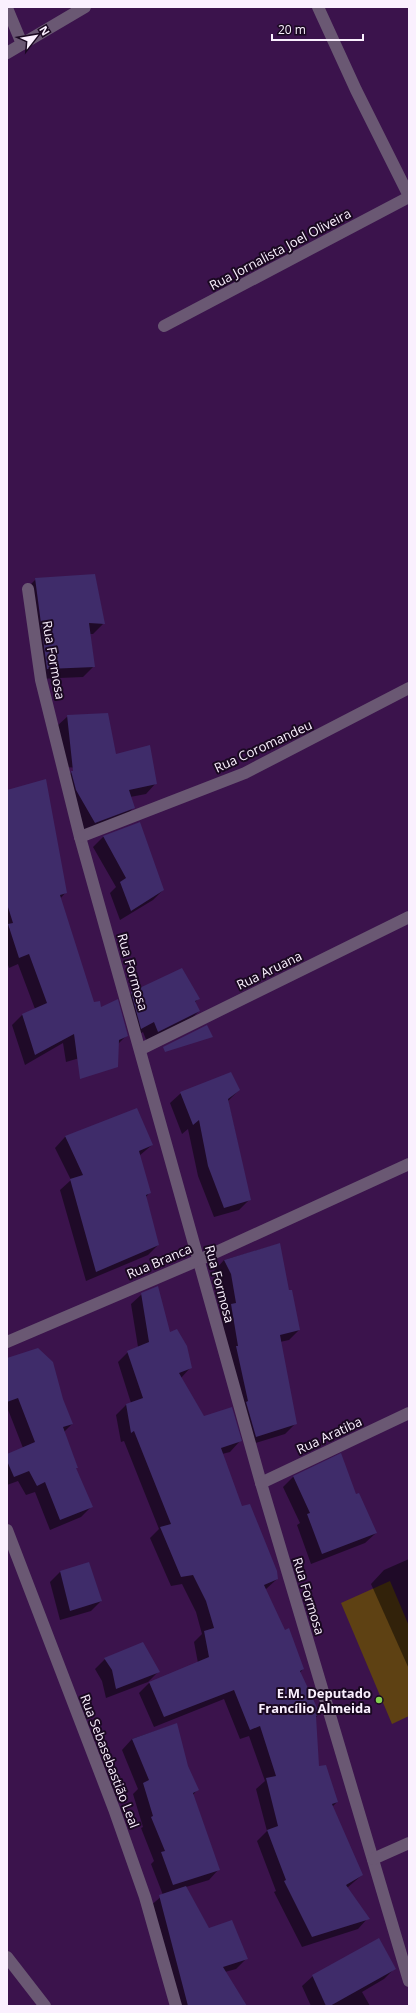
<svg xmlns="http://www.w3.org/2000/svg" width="416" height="2013" font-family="'Open Sans',sans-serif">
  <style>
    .green { fill: #5e4113 }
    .shadow { fill: #0007 }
    .building { fill: #3f2c6a }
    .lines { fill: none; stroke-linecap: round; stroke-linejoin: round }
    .street { stroke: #6a5873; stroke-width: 12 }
    .poi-dot { fill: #83d04e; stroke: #1a0921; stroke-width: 1.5 }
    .labels { text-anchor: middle; stroke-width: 4; stroke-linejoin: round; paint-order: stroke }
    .street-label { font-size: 13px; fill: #faf0fe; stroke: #1a0921 }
    .poi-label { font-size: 13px; font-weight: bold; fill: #faf0fe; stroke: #1a0921; text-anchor: end }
  </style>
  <rect width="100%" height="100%" fill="#3b134c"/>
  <path class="green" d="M390,1581L409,1626V1716L392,1724L341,1603Z"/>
  <g class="shadow">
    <path d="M36,579L103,624L93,634H90L94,666L83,677L37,679L25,590Z"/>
    <path d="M68,716L116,759L156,783L146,794L130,797L134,807L124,818L85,833L62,782L72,772L84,768L62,767L57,726Z"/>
    <path d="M7,791L66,892L60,899L93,1004L127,1035L116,1046L107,1050L66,1062L63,1043L25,1065L12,1025L22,1015L35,1009L18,964L9,968L7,962Z"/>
    <path d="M139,823L163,890L153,900L120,920L110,893L116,887L93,847L103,837Z"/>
    <path d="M132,993L199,998L195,1002L199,1011L189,1021L147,1042L143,1032L131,1038L122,1003Z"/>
    <path d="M239,1090L228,1101L250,1199L239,1210L214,1217L198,1176L188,1129L182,1134L170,1103L181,1093Z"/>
    <path d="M136,1110L152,1145L139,1156L150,1192L146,1197L158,1245L148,1255L86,1281L60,1190L71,1180L55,1148L65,1137Z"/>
    <path d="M279,1244L288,1292L299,1330L289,1340L280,1342L296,1423L285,1434L246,1446L221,1315L226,1311L221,1285L214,1271L224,1260Z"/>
    <path d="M142,1294L191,1367L181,1378L204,1417L240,1441L230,1452L222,1454L241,1508L277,1579L265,1590L303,1669L300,1673L319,1714L315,1718L318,1767L337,1802L332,1807L362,1875L347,1888L368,1918L358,1929L302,1947L274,1892L276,1891L257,1841L267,1831L256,1789L265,1781L249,1736L240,1739L224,1699L154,1727L139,1693L149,1683L198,1663L194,1642L202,1634L196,1612L182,1584L171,1586L150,1538L159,1529L124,1441L121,1442L116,1415L126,1405L131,1403L118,1362L128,1352L138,1347L131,1304Z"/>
    <path d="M7,1359L62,1399L72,1424L64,1432L77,1467L75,1469L92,1506L81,1517L50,1530L35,1492L26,1495L18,1481L7,1485V1456L23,1448L7,1407Z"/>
    <path d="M341,1455L355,1495L376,1533L365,1543L311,1564L297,1525L300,1523L283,1487L293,1477Z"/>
    <path d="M409,1559V1669L371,1584L384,1570Z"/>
    <path d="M61,1571L101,1601L91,1611L60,1620L50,1582Z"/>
    <path d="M105,1659L158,1672L148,1682L106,1698L102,1681L95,1669Z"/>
    <path d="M176,1724L187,1767L197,1790L193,1795L219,1869L209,1880L186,1887L209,1929L247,1958L236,1969L225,1972L246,2006H175L149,1907L163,1895L151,1864L154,1861L141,1828L143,1827L133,1794L138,1789L122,1750L132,1739Z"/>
    <path d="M394,1969L384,1979L362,1992L370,2006H311L302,1986L313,1976Z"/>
  </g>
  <g class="building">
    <path d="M95,574L105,624L89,623L95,667L47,669L35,578Z"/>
    <path d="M108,713L116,754L150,745L157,784L129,790L135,808L95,823L76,790L71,771H73L67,715Z"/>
    <path d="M46,779L67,893L60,895L94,1002L100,1001L101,1007L118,999L128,1036L119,1040L118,1067L80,1079L74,1034L35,1055L22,1014L47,1003L29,954L19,958L8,924L13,923L7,904V790Z"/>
    <path d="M140,822L164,890L131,911L120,882L126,878L103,836Z"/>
    <path d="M182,968L200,999L195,1001L200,1011L158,1032L154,1022L141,1029L131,992Z"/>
    <path d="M207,1025L213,1037L165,1052L163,1047Z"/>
    <path d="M231,1072L240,1090L228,1099L251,1200L224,1208L208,1166L199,1120L193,1125L180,1092Z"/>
    <path d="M137,1108L153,1145L139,1151L151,1193L146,1195L159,1245L96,1272L70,1179L83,1175L65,1136Z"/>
    <path d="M280,1243L289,1290H292L300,1330L280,1335L297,1424L256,1437L246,1402L248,1401L236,1346H238L231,1304L236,1303L231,1274L224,1260Z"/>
    <path d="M158,1286L170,1332L177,1329L187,1346L192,1368L179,1373L204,1416L232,1407L242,1441L221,1448L242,1506L250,1504L277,1571L278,1579L264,1585L285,1630L289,1628L304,1669L300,1671L320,1714L316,1716L319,1766L326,1765L338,1802L332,1804L363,1875L346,1885L370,1919L312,1937L284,1881L286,1880L267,1830L278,1826L266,1778L276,1776L260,1726L250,1730L234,1690L164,1717L149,1682L209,1657L204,1631L214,1628L206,1601L193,1575L181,1577L160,1527L171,1524L134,1431L131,1433L126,1404L143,1398L127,1351L149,1342L141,1293Z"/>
    <path d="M38,1348L53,1362L63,1399L73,1424L63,1427L78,1468H76L93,1507L60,1520L45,1482L37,1486L29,1471L14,1477L7,1461V1454L35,1442L18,1398L7,1402V1358Z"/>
    <path d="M341,1453L356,1494L359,1493L377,1533L322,1554L307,1514L310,1513L293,1476Z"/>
    <path d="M89,1562L102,1601L70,1611L60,1571Z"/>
    <path d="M143,1642L160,1672L116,1689L112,1670L104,1658Z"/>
    <path d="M177,1723L188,1766L199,1790L193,1793L220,1870L173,1885L161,1852L165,1851L151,1817L153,1816L143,1783L149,1780L132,1739Z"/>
    <path d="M186,1886L209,1928L232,1920L248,1959L223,1967L247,2006H188L159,1895Z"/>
    <path d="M379,1938L396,1969L330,2006H326L312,1975Z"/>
  </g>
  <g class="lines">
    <g class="street">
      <path d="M318,7L356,90L409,196"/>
      <path d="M7,8L22,44"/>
      <path d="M7,53L85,7"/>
      <path d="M164,326L409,197"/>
      <path d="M28,589L41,680L80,837L261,1483L409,1981"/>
      <path d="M80,837L245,773L409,688"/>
      <path d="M141,1049L409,917"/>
      <path d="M7,1342L199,1260L409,1164"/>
      <path d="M261,1483L409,1413"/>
      <path d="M7,1530L114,1809L145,1897L176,2006"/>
      <path d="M373,1859L409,1843"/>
      <path d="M7,1957L45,2006"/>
    </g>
  </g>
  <circle class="poi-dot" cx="379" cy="1700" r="4"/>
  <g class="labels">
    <g class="street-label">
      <text transform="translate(280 249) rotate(-28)" y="5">Rua Jornalista Joel Oliveira</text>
      <text transform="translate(54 660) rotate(80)" y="5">Rua Formosa</text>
      <text transform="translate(263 746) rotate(-25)" y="5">Rua Coromandeu</text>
      <text transform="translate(269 970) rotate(-26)" y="5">Rua Aruana</text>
      <text transform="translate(133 972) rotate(74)" y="5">Rua Formosa</text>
      <text transform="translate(159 1261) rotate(-23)" y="5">Rua Branca</text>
      <text transform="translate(220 1284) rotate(75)" y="5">Rua Formosa</text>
      <text transform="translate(329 1435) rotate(-25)" y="5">Rua Aratiba</text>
      <text transform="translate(309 1596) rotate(73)" y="5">Rua Formosa</text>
      <text transform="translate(110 1761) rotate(69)" y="5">Rua Sebasebastião Leal</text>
    </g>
    <g class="poi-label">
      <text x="371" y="1698">E.M. Deputado<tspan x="371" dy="15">Francílio Almeida</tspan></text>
    </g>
  </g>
  <rect width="416" height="2013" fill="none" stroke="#faf0fe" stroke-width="16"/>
  <g transform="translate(36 36) rotate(59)" stroke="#1a0921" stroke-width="3" paint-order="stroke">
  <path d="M0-3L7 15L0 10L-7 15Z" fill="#faf0fe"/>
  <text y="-6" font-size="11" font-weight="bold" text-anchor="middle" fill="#faf0fe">N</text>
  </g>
  <path d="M272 34v6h91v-6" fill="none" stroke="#faf0fe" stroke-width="2"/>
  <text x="278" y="34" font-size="12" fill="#faf0fe" stroke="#1a0921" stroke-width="3" paint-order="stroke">20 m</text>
</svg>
